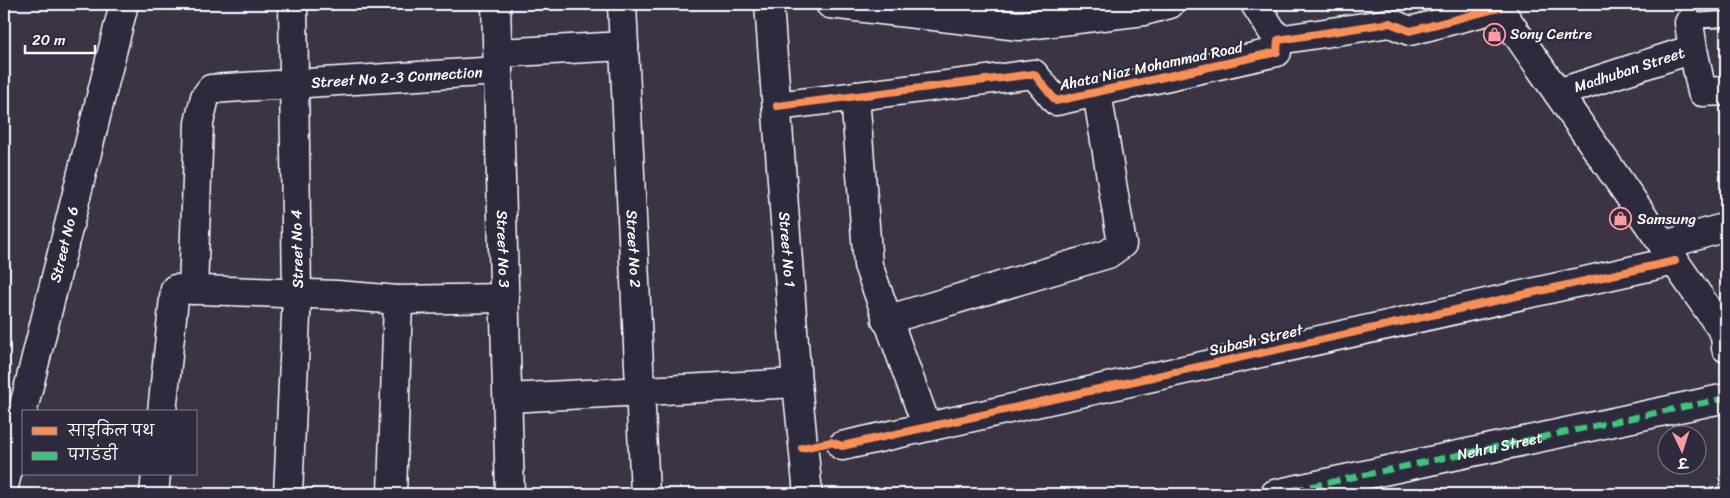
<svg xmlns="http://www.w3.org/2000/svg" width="1730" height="498" font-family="Sriracha,'Playpen Sans Deva',sans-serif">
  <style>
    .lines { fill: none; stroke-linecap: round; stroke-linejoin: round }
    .lane-casing { stroke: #fff; stroke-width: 18 }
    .street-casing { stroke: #fff; stroke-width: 31 }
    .secondary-casing { stroke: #fff; stroke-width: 31 }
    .lane { stroke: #2f2a3d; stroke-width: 14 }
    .street { stroke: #2f2a3d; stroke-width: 28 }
    .secondary { stroke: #2f2a3d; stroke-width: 28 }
    .quiet { stroke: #40c37c; stroke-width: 6; stroke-dasharray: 12 6; stroke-linecap: butt }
    .cycleway-casing { stroke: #2f2a3d; stroke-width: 11 }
    .cycleway { stroke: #f78f57; stroke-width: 8 }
    .labels { text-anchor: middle; stroke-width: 4.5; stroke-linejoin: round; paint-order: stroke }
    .poi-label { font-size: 15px; fill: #fff; stroke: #2f2a3d; text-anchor: start }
    .street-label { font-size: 15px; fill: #fff; stroke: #2f2a3d }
  </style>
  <rect width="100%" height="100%" fill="#3c3344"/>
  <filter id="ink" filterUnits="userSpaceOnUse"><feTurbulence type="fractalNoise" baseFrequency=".02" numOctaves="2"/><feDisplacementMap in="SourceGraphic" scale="10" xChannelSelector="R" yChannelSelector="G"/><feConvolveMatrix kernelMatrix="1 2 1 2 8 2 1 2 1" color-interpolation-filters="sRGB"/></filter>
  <g filter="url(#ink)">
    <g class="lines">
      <defs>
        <path id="lane" d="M1688,4L1690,21L1726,19"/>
        <g id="street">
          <path id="s1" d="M496,4L510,494"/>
          <path id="s2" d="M622,4L645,494"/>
          <path id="s3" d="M769,4L797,383L808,494"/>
          <path d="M830,4L1019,26L1144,11L1170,4"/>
          <path d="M1255,4L1278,40"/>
          <path d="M1689,23L1693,49"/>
          <path d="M498,53L624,46"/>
          <path id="s4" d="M1558,93L1693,49L1702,92L1726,91"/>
          <path d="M855,96L868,265L927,427"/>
          <path d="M777,106L1034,74L1056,101L1277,52L1278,40L1390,23L1410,31L1499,8"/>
          <path d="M1665,245L1726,227"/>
          <path id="s5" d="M193,290L199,123L205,97L211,89L498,71"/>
          <path d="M886,320L1108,254L1122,244L1097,92"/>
          <path d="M508,398L797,383"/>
          <path d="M162,412L175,289L337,295L398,300L505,298"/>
          <path d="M842,446L1675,261"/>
          <path id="s6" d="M4,486L124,4"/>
          <path d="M154,494L156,474"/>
          <path d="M288,494L297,294L293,4"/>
          <path d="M392,494L398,300"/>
          <path id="s7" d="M1275,494L1726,398"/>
        </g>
        <path id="secondary" d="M1496,4L1725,334L1726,348"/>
      </defs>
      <use href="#lane" class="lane-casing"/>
      <use href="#street" class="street-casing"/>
      <use href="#secondary" class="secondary-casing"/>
      <use href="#lane" class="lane"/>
      <use href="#street" class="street"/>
      <use href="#secondary" class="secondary"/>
      <path class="quiet" d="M1275,494L1726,398"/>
      <defs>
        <g id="cycleway">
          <path d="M777,106L1034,74L1056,101L1277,52L1278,40L1390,23L1410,31L1499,8"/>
          <path d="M802,448L831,442L842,446L1675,261"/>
        </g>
      </defs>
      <use href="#cycleway" class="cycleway-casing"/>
      <use href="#cycleway" class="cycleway"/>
    </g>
  </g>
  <defs>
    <symbol id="shop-ring" viewBox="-11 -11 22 22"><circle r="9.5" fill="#2f2a3d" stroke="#ff9aa2" stroke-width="1.5"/><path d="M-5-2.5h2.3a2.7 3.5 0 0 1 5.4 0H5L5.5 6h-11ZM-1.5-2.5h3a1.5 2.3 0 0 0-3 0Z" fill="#ff9aa2"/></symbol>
  </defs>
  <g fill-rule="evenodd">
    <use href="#shop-ring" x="1482" y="22" width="25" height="25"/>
    <use href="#shop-ring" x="1608" y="206" width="25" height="25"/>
  </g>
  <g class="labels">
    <g class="poi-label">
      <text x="1510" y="39">Sony Centre</text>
      <text x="1637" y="224">Samsung</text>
    </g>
    <g class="street-label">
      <text transform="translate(1151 66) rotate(-12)" y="5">Ahata Niaz Mohammad Road</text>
      <text dy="5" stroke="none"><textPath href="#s4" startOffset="75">Madhuban Street</textPath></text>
      <text dy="5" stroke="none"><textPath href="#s5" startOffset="390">Street No 2-3 Connection</textPath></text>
      <text dy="5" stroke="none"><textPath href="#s6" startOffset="249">Street No 6</textPath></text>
      <text transform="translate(297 249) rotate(-91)" y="5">Street No 4</text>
      <text dy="5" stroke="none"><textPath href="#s1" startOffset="245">Street No 3</textPath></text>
      <text dy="5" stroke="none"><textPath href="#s2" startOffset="245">Street No 2</textPath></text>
      <text dy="5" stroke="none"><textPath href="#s3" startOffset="246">Street No 1</textPath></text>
      <text transform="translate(1256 340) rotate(-13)" y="5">Subash Street</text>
      <text dy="5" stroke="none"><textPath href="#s7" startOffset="230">Nehru Street</textPath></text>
    </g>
  </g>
  <rect width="1730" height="498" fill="none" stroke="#2f2a3d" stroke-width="20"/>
  <rect x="10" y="10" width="1710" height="478" fill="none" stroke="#fff" stroke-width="2" filter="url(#ink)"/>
  <rect x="22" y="410" width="175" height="65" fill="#2f2a3d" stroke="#827f8b"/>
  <rect x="32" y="427" width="25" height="8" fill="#f78f57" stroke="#827f8b"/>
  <text x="68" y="436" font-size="15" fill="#ffffff">साइकिल पथ</text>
  <rect x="32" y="452" width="25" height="8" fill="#40c37c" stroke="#827f8b"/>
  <text x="68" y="460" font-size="15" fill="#ffffff">पगडंडी</text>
  <g transform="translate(1682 450) rotate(176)"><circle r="24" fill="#2f2a3d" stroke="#827f8b"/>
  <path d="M0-4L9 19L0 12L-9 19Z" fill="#ff9aa2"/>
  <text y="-8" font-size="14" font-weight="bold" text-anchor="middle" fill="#ffffff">उ</text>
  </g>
  <path d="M25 45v8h70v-8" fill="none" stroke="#ffffff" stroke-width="2.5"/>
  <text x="32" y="45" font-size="15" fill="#ffffff" stroke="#2f2a3d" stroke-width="4" paint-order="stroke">20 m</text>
</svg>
